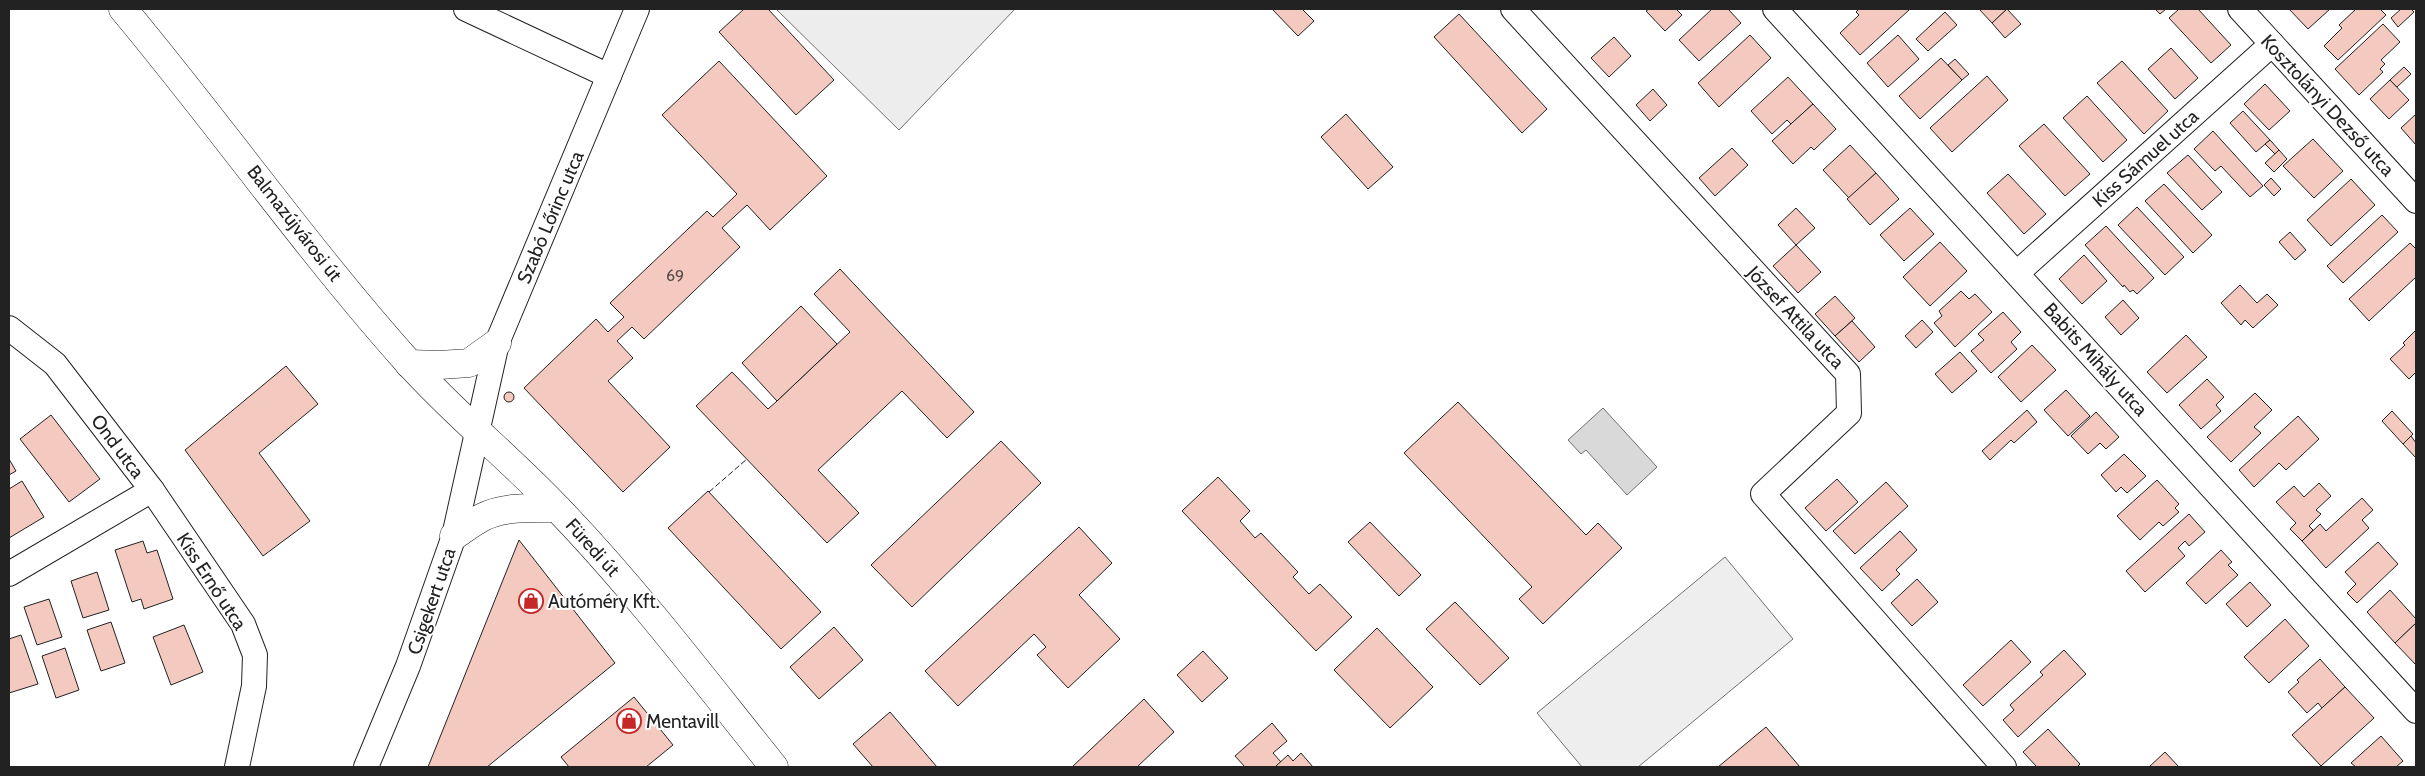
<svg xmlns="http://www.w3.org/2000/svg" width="2425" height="776" font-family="Cabin,sans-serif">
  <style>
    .green { fill: #eee; stroke: #6f6f6f }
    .parking { fill: #ededed; stroke: #6f6f6f }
    .water { fill: #d9d9d9; stroke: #6f6f6f }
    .building { fill: #f3c9c0; stroke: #222 }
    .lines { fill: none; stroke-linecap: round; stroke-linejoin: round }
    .minor-casing { stroke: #222; stroke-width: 26 }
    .major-casing { stroke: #222; stroke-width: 29 }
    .minor { stroke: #fff; stroke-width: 24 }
    .major { stroke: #fff; stroke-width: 28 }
    .fence { stroke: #222; stroke-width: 1; stroke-dasharray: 6 2.5; stroke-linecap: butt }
    .labels { text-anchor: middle; stroke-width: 4; stroke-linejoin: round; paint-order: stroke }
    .number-label { font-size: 16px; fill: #564c4a }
    .street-label { font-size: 19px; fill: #222; stroke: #fff }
    .poi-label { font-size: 19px; fill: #222; stroke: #fff; text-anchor: start }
  </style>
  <rect width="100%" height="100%" fill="#fff"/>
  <path class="green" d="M1725,557L1793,639L1638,767H1582L1537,713Z"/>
  <path class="parking" d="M776,9H1015L899,130Z"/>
  <path class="water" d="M1603,408L1657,467L1627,495L1586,450L1581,454L1568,440Z"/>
  <g class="building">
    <path d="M744,9H768L834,80L796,115L719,32Z"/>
    <path d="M1272,9H1302L1314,21L1298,36Z"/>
    <path d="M1649,9H1676L1682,15L1665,31L1646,11Z"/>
    <path d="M1712,9H1728L1741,23L1699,61L1679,40Z"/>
    <path d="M1859,9H1908L1909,10L1860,55L1840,33L1859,15L1856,12Z"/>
    <path d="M1979,9H2007L1992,23Z"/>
    <path d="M2007,9L2021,24L2005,38L1992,23Z"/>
    <path d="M2155,9H2166L2160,14Z"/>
    <path d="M2179,9H2198L2231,45L2211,63L2169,18Z"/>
    <path d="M2289,9H2330L2308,29Z"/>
    <path d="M2356,9H2380L2386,15L2338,60L2324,46L2342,28L2339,25Z"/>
    <path d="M2401,9H2411L2414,12L2398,27L2391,18Z"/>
    <path d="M1945,12L1957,25L1928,51L1916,39Z"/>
    <path d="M1459,14L1547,109L1522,133L1434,37Z"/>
    <path d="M2383,24L2400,42L2381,60L2385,64L2380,69L2383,72L2359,95L2335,69Z"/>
    <path d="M1750,35L1771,58L1719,107L1698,83Z"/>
    <path d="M1898,35L1919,59L1888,87L1867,63Z"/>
    <path d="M1614,37L1631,56L1609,77L1591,58Z"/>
    <path d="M2171,48L2198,78L2175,99L2148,69Z"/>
    <path d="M1941,58L1962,80L1920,119L1899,96Z"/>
    <path d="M1955,59L1969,74L1962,80L1948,65Z"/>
    <path d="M719,61L827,176L770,230L747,205L722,228L740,247L644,339L632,327L617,341L633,358L608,381L670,447L623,492L524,388L596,319L608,332L624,317L610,303L707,211L713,217L737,194L662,115Z"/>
    <path d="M2122,61L2168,111L2144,134L2097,83Z"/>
    <path d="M2404,67L2411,74L2397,87L2390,80Z"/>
    <path d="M1987,76L2008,100L1952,152L1930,128Z"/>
    <path d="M1788,77L1813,104L1791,124L1787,120L1772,134L1751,111Z"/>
    <path d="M2390,80L2409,100L2389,119L2370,99Z"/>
    <path d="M2265,84L2290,111L2269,130L2244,104Z"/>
    <path d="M1653,89L1667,105L1650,121L1636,105Z"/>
    <path d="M2087,96L2127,140L2103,162L2063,118Z"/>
    <path d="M1813,104L1836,129L1814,150L1811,147L1793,164L1772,141Z"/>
    <path d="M2243,111L2270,140L2256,152L2230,123Z"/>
    <path d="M1346,114L1393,167L1368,189L1321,137Z"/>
    <path d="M2416,114V145L2401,128Z"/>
    <path d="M2044,124L2090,174L2065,196L2019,146Z"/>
    <path d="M2213,131L2263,186L2250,197L2221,166L2215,171L2194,149Z"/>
    <path d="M2313,139L2343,171L2314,198L2283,166Z"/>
    <path d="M2270,140L2279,150L2275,154L2265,144Z"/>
    <path d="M1850,145L1876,173L1849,198L1823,170Z"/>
    <path d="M1732,148L1748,165L1715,196L1699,178Z"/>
    <path d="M2279,150L2287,159L2274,172L2265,163Z"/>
    <path d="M2188,155L2222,192L2202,210L2167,173Z"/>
    <path d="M1876,173L1899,199L1870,225L1847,199Z"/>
    <path d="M2008,174L2046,214L2024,234L1987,193Z"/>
    <path d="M2271,178L2281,189L2274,196L2264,185Z"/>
    <path d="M2351,179L2375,205L2331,246L2307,220Z"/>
    <path d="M2164,184L2212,235L2193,253L2145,201Z"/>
    <path d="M2137,207L2184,257L2165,275L2118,225Z"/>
    <path d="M1796,208L1815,228L1796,245L1778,225Z"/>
    <path d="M1910,208L1934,234L1904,261L1880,235Z"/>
    <path d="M2382,215L2398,232L2343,283L2327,266Z"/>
    <path d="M2106,226L2154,278L2137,294L2133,290L2130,292L2124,285L2123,287L2085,245Z"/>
    <path d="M2290,232L2306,250L2295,260L2279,242Z"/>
    <path d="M1940,242L1967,271L1930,306L1903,277Z"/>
    <path d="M2410,243L2416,249V277L2369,321L2349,299Z"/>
    <path d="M1796,245L1821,272L1798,293L1773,266Z"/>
    <path d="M2084,255L2107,281L2082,304L2059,279Z"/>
    <path d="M840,269L974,412L947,438L902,391L818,470L859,513L827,543L696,406L732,372L768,409L777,401L850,332L814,294Z"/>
    <path d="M2240,285L2257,303L2267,294L2278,305L2253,328L2245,320L2241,325L2221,303Z"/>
    <path d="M1961,291L1969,299L1975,294L1992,312L1955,347L1934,323L1942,316L1939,311Z"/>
    <path d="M1835,296L1855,318L1835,336L1815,314Z"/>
    <path d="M2123,300L2139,318L2121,335L2105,317Z"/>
    <path d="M801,306L837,344L777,401L742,363Z"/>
    <path d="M2003,312L2021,332L2011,342L2017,349L1991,373L1971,351L1984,340L1978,334Z"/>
    <path d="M1922,320L1933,332L1916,348L1905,336Z"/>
    <path d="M1852,321L1875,347L1859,362L1835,336Z"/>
    <path d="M2416,330V372L2409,379L2390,359L2405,345L2403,343Z"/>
    <path d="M2186,335L2207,357L2167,393L2147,372Z"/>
    <path d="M2032,345L2056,370L2021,402L1998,377Z"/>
    <path d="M1960,352L1977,371L1952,393L1935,374Z"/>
    <path d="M286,366L318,404L259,453L310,521L263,556L185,450Z"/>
    <path d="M2207,379L2224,397L2216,405L2221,411L2201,429L2179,405Z"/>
    <path d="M2066,390L2090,416L2068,436L2044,410Z"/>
    <circle cx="509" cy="397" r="5"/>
    <path d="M2255,393L2272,410L2254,427L2261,433L2231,462L2207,437Z"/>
    <path d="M1458,402L1586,535L1598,523L1622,548L1543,624L1519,599L1532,587L1404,453Z"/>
    <path d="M2027,410L2037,422L2014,443L2011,440L1990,460L1982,451Z"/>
    <path d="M2392,411L2413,434L2403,444L2382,421Z"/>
    <path d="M2096,412L2119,437L2106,449L2100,443L2088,454L2071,436Z"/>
    <path d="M51,415L100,479L69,502L20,439Z"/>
    <path d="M2298,416L2319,439L2286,470L2279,463L2254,487L2239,470Z"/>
    <path d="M2411,436L2416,443V458L2403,444Z"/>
    <path d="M1001,441L1041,483L912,607L871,565Z"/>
    <path d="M2124,454L2146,476L2127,493L2121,487L2116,492L2101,475Z"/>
    <path d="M9,459L16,471L9,475Z"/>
    <path d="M1218,477L1250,511L1240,521L1255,538L1261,533L1298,572L1293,577L1309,594L1320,584L1352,617L1316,651L1182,511Z"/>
    <path d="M1837,479L1858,502L1826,531L1805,508Z"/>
    <path d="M2157,480L2179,504L2175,508L2179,512L2163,526L2159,522L2140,540L2117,516Z"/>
    <path d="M22,481L44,517L9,538V489Z"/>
    <path d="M1886,482L1908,506L1855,554L1833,531Z"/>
    <path d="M2319,483L2331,496L2316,510L2321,514L2309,526L2313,530L2302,541L2290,529L2296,523L2276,502L2294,486L2304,497Z"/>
    <path d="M708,491L821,612L781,649L668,528Z"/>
    <path d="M2362,498L2373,510L2362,520L2369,528L2326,568L2302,541L2320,524L2326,531Z"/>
    <path d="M2189,514L2205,532L2189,546L2185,541L2178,548L2185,556L2145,592L2126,571Z"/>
    <path d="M1370,522L1421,575L1399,596L1348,542Z"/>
    <path d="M1079,527L1112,563L1079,595L1120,639L1068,688L1037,655L1046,647L1034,634L958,706L925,671Z"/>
    <path d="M1900,531L1917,550L1896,570L1900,574L1882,591L1860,568Z"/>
    <path d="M519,540L615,663L487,767H428Z"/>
    <path d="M143,541L147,553L157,550L173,599L144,609L141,599L132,602L115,550Z"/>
    <path d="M2378,542L2398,564L2357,603L2347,593L2356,584L2345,572Z"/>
    <path d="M2221,550L2232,562L2228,565L2238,575L2206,604L2186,583Z"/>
    <path d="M97,572L109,610L83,618L71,581Z"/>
    <path d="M1917,579L1938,602L1912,626L1891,603Z"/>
    <path d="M2250,582L2271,605L2247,627L2226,604Z"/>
    <path d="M2390,590L2416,619V623L2395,643L2367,612Z"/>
    <path d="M49,599L62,637L37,645L24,607Z"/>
    <path d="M1455,602L1509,658L1480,685L1426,629Z"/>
    <path d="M2285,619L2309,646L2269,683L2244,657Z"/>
    <path d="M111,622L125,663L101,671L87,630Z"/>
    <path d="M2416,623V665L2395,643Z"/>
    <path d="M184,625L203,672L171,685L153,637Z"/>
    <path d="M834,627L863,660L819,699L790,667Z"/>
    <path d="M1377,628L1433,687L1390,728L1334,670Z"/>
    <path d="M21,635L38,684L9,693V639Z"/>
    <path d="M2011,640L2031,662L1983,706L1963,685Z"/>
    <path d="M65,648L79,690L56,698L42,656Z"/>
    <path d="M2064,650L2086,674L2018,737L2003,720L2014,710L2010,705L2043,675L2040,672Z"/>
    <path d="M1203,651L1228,678L1202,702L1177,675Z"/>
    <path d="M2320,659L2345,687L2322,708L2318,703L2307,713L2288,692L2299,682L2297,680Z"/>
    <path d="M2345,687L2374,718L2321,766L2292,735Z"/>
    <path d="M634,697L673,745L646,767H569L561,757Z"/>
    <path d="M1144,699L1174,732L1137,767H1072Z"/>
    <path d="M890,712L937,767H873L853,744Z"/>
    <path d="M1272,723L1287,741L1273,753L1281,762L1275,767H1245L1235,756Z"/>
    <path d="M1766,727L1800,767H1718Z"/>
    <path d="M2048,729L2080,764L2077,767H2037L2023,752Z"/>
    <path d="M2381,736L2403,761L2396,767H2356L2351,763Z"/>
    <path d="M2165,752L2179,767H2149Z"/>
    <path d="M1301,753L1313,767H1275L1288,755L1293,761Z"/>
  </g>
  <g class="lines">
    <defs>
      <g id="minor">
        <path d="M466,9L609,76"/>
        <path d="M1513,9L1848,374L1849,413L1763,494L2004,767"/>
        <path d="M1775,9L2416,711"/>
        <path d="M2240,9L2416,201"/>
        <path d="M2017,273L2272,44"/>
        <path d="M9,328L55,364L152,490L243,624L255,655L254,686L237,767"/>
        <path d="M9,574L152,490"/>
        <path d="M366,767L408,666L454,536L497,343L637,9"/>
      </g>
      <g id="major">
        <path d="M123,9C220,125 307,249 407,361C454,414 510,458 558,509C636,590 704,680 774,767"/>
        <path d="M409,364L440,365L469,363L497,343"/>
        <path d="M454,536C463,530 473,522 483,517C504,506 534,508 557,508"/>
      </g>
    </defs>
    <use href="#minor" class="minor-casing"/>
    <use href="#major" class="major-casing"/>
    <use href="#minor" class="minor"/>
    <use href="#major" class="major"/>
    <path class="fence" d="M709,492L747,459"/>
  </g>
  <defs>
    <symbol id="shop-ring" viewBox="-11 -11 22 22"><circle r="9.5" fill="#fff" stroke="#c62828" stroke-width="1.5"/><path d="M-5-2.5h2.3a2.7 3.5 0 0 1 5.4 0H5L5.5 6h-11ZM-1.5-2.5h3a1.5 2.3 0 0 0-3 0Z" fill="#c62828"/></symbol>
  </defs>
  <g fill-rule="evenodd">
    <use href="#shop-ring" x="517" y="587" width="28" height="28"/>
    <use href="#shop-ring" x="615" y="707" width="28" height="28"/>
  </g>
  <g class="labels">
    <g class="number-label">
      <text x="675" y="281">69</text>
    </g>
    <g class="street-label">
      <text transform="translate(2328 105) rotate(47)" y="7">Kosztolányi Dezső utca</text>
      <text transform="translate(2145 158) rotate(-42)" y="7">Kiss Sámuel utca</text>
      <text transform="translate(550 217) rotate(-67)" y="7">Szabó Lőrinc utca</text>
      <text transform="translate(295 223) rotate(52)" y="7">Balmazújvárosi út</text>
      <text transform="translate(1796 317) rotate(47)" y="7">József Attila utca</text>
      <text transform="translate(2096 359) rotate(48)" y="7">Babits Mihály utca</text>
      <text transform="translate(118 446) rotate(53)" y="7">Ond utca</text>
      <text transform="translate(593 547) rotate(48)" y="7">Füredi út</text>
      <text transform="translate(212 581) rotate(57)" y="7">Kiss Ernő utca</text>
      <text transform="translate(431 601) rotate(-71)" y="7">Csigekert utca</text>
    </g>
    <g class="poi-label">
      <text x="548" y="608">Autóméry Kft.</text>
      <text x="646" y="728">Mentavill</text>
    </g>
  </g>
  <rect width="2425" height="776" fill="none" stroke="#222222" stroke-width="20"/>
</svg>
